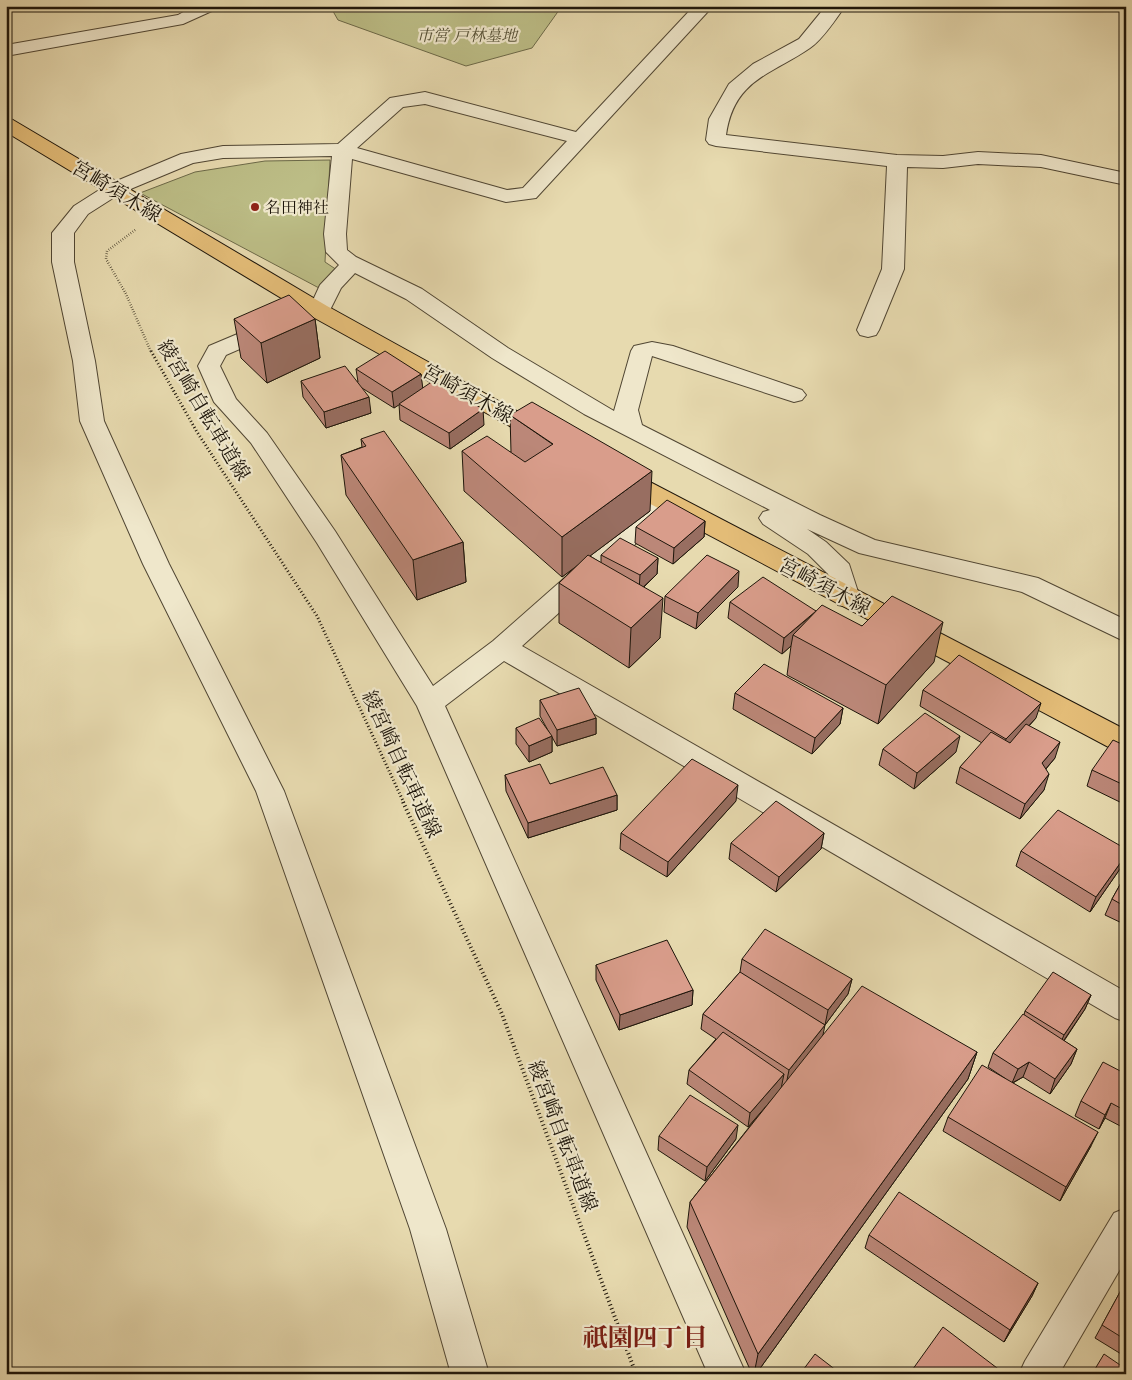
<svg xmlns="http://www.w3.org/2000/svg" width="1132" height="1380" font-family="'Old Standard TT','Noto Serif JP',serif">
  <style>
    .green { fill: #bcbd86; stroke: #6c6948 }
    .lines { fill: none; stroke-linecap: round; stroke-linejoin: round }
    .minor-casing { stroke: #504633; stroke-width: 2 }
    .primary-casing { stroke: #1d150a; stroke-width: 2 }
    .path-far2 { stroke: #1d150a; stroke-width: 2.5; stroke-dasharray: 0.5 2; stroke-linecap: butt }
    .path-far1 { stroke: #1d150a; stroke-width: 3; stroke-dasharray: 1 2.5; stroke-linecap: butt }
    .path { stroke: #1d150a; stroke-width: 4; stroke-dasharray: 1 3; stroke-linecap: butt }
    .minor { fill: #efe7cb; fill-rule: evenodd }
    .primary { fill: #e4bd78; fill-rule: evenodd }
    .wall { fill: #bb8778; stroke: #1d150a }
    .shaded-wall { fill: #986e61; stroke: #1d150a }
    .building { fill: #d99d8b; stroke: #1d150a }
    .poi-dot { fill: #8f2418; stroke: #efe7cb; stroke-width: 2 }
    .labels { text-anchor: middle; stroke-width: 4.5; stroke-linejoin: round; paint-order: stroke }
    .far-park-label { font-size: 16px; font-style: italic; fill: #555035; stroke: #efe7cb }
    .far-poi-label { font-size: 16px; fill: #1d150a; stroke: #efe7cb; text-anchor: start }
    .street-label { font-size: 20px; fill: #1d150a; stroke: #efe7cb }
    .near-neighbourhood-label { font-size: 25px; font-weight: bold; fill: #7a1f14; stroke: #efe7cb }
  </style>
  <rect width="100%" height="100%" fill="#e7daaf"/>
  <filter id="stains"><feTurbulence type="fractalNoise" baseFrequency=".004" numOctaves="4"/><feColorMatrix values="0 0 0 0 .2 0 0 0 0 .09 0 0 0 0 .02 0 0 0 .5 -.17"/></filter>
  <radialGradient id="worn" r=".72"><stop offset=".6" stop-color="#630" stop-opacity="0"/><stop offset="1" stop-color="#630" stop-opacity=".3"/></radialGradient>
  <g class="green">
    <path d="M330,6H562L532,48L466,66L338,20Z"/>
    <path d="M330,160L325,262L337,270L319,288L140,193L195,172L265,161Z"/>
  </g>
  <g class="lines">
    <defs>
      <g id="minor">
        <path d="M194,6H217L214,10L183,24L6,56V45L178,15Z"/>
        <path d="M694,6H713L536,198L506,202L352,159L346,234L347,250L356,257L422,289L508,348L614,411L631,351L634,346L652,342L673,346L802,390L806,395L802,400L794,402L652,356L638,410L642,425L820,515L875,540L1038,578L1126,620V642L1022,592L859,553L807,529L826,542L849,564L860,598L856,605L847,607L838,605L828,574L808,554L763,524L759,518L763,512L770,510L584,414L492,358L406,299L355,273L341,288L327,316L319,318L311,316L308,311L320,285L339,265L326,252L324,234L332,156L223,158L193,163L121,193L88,214L74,233V262L95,361L104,421L169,564L284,791L446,1229L489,1374H451L410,1229L256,791L143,564L80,421L73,361L52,262V233L74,206L107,185L181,154L223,146L338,144L390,98L425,92L576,132ZM425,104L567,141L523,188L507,190L357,148L403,107Z"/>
        <path d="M826,6H845C836,19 823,39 810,48C771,75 734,79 726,135L897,155L943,156L978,152L1041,155L1126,173V185L1041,167L978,164L943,168L907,167L904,269L879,330L876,335L868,337L860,335L857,330L882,269L887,166L716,146L709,144L706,140L709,119L729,84L753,64L799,39Z"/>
        <path d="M273,319L281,321L284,326L281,331L226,355L220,366L236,399L267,433L335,531L433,686L493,641L654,499L663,497L672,499L675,505L672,511L522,646L1126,992V1022L1115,1018L504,661L445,706L746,1374H708L417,706L317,543L251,443L214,402L198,366L209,346Z"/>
        <path d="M1126,1208V1259L1059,1374H1019L1025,1361L1114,1213Z"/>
      </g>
      <g id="primary">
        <path d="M6,118L13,120L327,306L551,430L555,435L551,440L543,443L535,440L311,316L6,132Z"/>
        <path d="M618,468L627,470L1126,730V754L1116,751L609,482L606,476L609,470Z"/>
      </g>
    </defs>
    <use href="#minor" class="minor-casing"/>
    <use href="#primary" class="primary-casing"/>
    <path class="path-far2" d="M135,230L107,251L106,259L126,294L151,352"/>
    <path class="path-far1" d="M151,351L197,432L317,616L404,803"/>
    <path class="path" d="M403,802L502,1014L636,1374"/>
    <use href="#minor" class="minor"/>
    <use href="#primary" class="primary"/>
  </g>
  <g class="wall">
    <path d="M234,319H315L320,358L267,383L241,358Z"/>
    <path d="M356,369L421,374L422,388L484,425L450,449L400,420L399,404L394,408L362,388L371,413L326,428L303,397L301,381L358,382Z"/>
    <path d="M510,415L650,511L590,556L601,563V555L658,558L657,574L644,587L660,638L629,668L559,623V583L574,568L562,577L464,491L462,451L511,452Z"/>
    <path d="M361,439L463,542L466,582L417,600L346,495L341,455L362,447Z"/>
    <path d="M705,521L704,537L673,564L635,543L636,527Z"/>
    <path d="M738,587L696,629L664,612L665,596Z"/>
    <path d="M730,602L816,611L862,626L934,662L878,724L787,675L791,646L782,654L728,618Z"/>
    <path d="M923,690L1036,718L1029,726L1055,758L1046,769L1044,790L1020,819L956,783L960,767L982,743L920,706Z"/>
    <path d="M735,693L843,708L840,724L812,754L733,709Z"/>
    <path d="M540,700L596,718V734L557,746L552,737V752L529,762L516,744V728L550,734L540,716Z"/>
    <path d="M1126,746V805L1087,786L1092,770Z"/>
    <path d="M883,749L956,752L914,789L879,765Z"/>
    <path d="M505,775L550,784L617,795V810L528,838L506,791Z"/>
    <path d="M736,801L667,877L620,849L621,833Z"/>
    <path d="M824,833L821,849L776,892L729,859L731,843Z"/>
    <path d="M1126,849V858L1122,866L1090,912L1016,866L1021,851Z"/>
    <path d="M1126,874V925L1105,915L1112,899Z"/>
    <path d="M742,959L852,979L848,994L825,1025L806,1014L823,1035L977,1052L968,1079L756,1374H752L687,1227L690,1202L765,1107L748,1127L687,1084L689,1070L716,1039L701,1029L703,1014L740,972Z"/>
    <path d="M596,965L693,990L692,1005L619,1030L596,980Z"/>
    <path d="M1091,995L1085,1009L1064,1041L1077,1049L1071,1064L1050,1094L1023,1077L1013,1083L1091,1146L1060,1201L943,1131L948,1117L1006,1079L988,1067L993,1053L1024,1015L1025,1011Z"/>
    <path d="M1126,1074V1129L1105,1118L1099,1129L1075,1116L1081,1101Z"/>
    <path d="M659,1136L736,1139L705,1181L658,1150Z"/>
    <path d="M869,1235L1038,1283L1032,1296L1004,1342L865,1248Z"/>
    <path d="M1126,1264V1275L1121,1272Z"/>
    <path d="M1126,1281V1357L1095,1338Z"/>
  </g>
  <g class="shaded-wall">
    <path d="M315,319L320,358L267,383L261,343Z"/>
    <path d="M421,374L423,390L394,408L392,392Z"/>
    <path d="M369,397L371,413L326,428L324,412Z"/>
    <path d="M483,409L484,425L450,449L449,433Z"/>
    <path d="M652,471L650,511L562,577V537Z"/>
    <path d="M705,521L704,537L673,564L674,548Z"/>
    <path d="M463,542L466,582L417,600L413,560Z"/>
    <path d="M658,558L657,574L639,591L640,575Z"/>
    <path d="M739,571L738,587L696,629L698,613Z"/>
    <path d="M663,598L660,638L629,668L631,628Z"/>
    <path d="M817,611L793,635L791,646L782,654L784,638Z"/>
    <path d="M943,622L934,662L878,724L886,685Z"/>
    <path d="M1041,703L1036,718L1001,755L1006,739Z"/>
    <path d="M843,708L840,724L812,754L815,738Z"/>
    <path d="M596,718V734L557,746V730Z"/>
    <path d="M552,736V752L529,762V746Z"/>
    <path d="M960,736L956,752L914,789L917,773Z"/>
    <path d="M1060,742L1055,758L1037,779L1042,763Z"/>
    <path d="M1049,774L1044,790L1020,819L1025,804Z"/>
    <path d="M738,785L736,801L667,877L668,862Z"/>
    <path d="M617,795V810L528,838V823Z"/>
    <path d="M824,833L821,849L776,892L779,877Z"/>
    <path d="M1126,855V858L1122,866L1090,912L1096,897Z"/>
    <path d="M852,979L848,994L825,1025L828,1010Z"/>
    <path d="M693,990L692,1005L619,1030L620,1015Z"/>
    <path d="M1091,995L1085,1009L1058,1049L1064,1035Z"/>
    <path d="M825,1025L822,1040L786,1085L789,1070Z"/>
    <path d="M1077,1049L1071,1064L1050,1094L1055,1079Z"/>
    <path d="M977,1052L968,1079L756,1374H754L758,1354Z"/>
    <path d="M1029,1062L1023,1077L1012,1083L1018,1069Z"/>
    <path d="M784,1074L781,1089L748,1127L750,1113Z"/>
    <path d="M1111,1103L1105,1118L1099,1129L1105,1115Z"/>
    <path d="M738,1125L736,1139L705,1181L707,1167Z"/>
    <path d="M1098,1132L1091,1146L1060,1201L1066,1187Z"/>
    <path d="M1038,1283L1032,1296L1004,1342L1010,1330Z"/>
  </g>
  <g class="building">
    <path d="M289,295L315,319L261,343L234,319Z"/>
    <path d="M385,351L421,374L392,392L356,369Z"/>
    <path d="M345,366L369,397L324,412L301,381Z"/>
    <path d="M433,381L483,409L449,433L399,404Z"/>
    <path d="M532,402L652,471L562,537L462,451L487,436L525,462L553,444L510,415Z"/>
    <path d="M384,431L463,542L413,560L341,455L366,446L361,439Z"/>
    <path d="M667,500L705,521L674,548L636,527Z"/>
    <path d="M620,538L658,558L640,575L601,555Z"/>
    <path d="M588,555L663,598L631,628L559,583Z"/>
    <path d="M707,555L739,571L698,613L665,596Z"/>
    <path d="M763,577L816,611L784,638L730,602Z"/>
    <path d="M892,596L943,622L886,685L793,635L822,605L862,626Z"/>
    <path d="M959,655L1041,703L1006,739L923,690Z"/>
    <path d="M764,664L843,708L815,738L735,693Z"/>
    <path d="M579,688L596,718L557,730L540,700Z"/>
    <path d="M925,713L960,736L917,773L883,749Z"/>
    <path d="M539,718L552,736L529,746L516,728Z"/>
    <path d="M1026,724L1060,742L1042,763L1049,774L1025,804L960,767L991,732L1010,743Z"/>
    <path d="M1113,740L1126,746V786L1092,770Z"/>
    <path d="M692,759L738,785L668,862L621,833Z"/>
    <path d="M540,764L550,784L603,767L617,795L528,823L505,775Z"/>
    <path d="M776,801L824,833L779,877L731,843Z"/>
    <path d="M1058,810L1126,849V855L1096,897L1021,851Z"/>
    <path d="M1126,874V907L1112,899Z"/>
    <path d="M765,929L852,979L828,1010L742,959Z"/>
    <path d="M667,940L693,990L620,1015L596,965Z"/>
    <path d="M740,972L825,1025L789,1070L703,1014Z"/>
    <path d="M1053,972L1091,995L1064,1035L1025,1011Z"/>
    <path d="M862,986L977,1052L758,1354L690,1202Z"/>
    <path d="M1023,1014L1077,1049L1055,1079L1029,1062L1018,1069L993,1053Z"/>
    <path d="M723,1032L784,1074L750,1113L689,1070Z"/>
    <path d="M1103,1062L1126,1074V1111L1111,1103L1105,1115L1081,1101Z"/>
    <path d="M982,1065L1098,1132L1066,1187L948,1117Z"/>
    <path d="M690,1095L738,1125L707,1167L659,1136Z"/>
    <path d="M899,1192L1038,1283L1010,1330L869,1235Z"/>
    <path d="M1126,1281V1340L1102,1325Z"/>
    <path d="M943,1327L1001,1371L999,1374H911L910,1373Z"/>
    <path d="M815,1354L841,1374H800Z"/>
    <path d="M1104,1354L1126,1369V1374H1092Z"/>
  </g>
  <circle class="poi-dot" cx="255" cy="207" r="5"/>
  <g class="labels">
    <g class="far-park-label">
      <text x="467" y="41">市営 戸林墓地</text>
    </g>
    <g class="far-poi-label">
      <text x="265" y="213">名田神社</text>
    </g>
    <g class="street-label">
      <text transform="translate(117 191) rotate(31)" y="7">宮崎須木線</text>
      <text transform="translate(468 393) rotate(29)" y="7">宮崎須木線</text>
      <text transform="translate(204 410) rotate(59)" y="7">綾宮崎自転車道線</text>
      <text transform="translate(825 586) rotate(28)" y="7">宮崎須木線</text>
      <text transform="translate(402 764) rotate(65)" y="7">綾宮崎自転車道線</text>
      <text transform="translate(563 1136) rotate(69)" y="7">綾宮崎自転車道線</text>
    </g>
    <g class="near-neighbourhood-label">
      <text x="645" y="1346">祇園四丁目</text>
    </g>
  </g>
  <rect width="1132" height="1380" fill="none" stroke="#e7daaf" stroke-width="25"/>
  <rect x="8" y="8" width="1117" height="1365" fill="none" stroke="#1d150a" stroke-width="2.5"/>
  <rect x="12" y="12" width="1107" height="1355" fill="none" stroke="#1d150a"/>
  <rect width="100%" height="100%" filter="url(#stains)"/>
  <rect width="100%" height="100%" fill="url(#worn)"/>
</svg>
